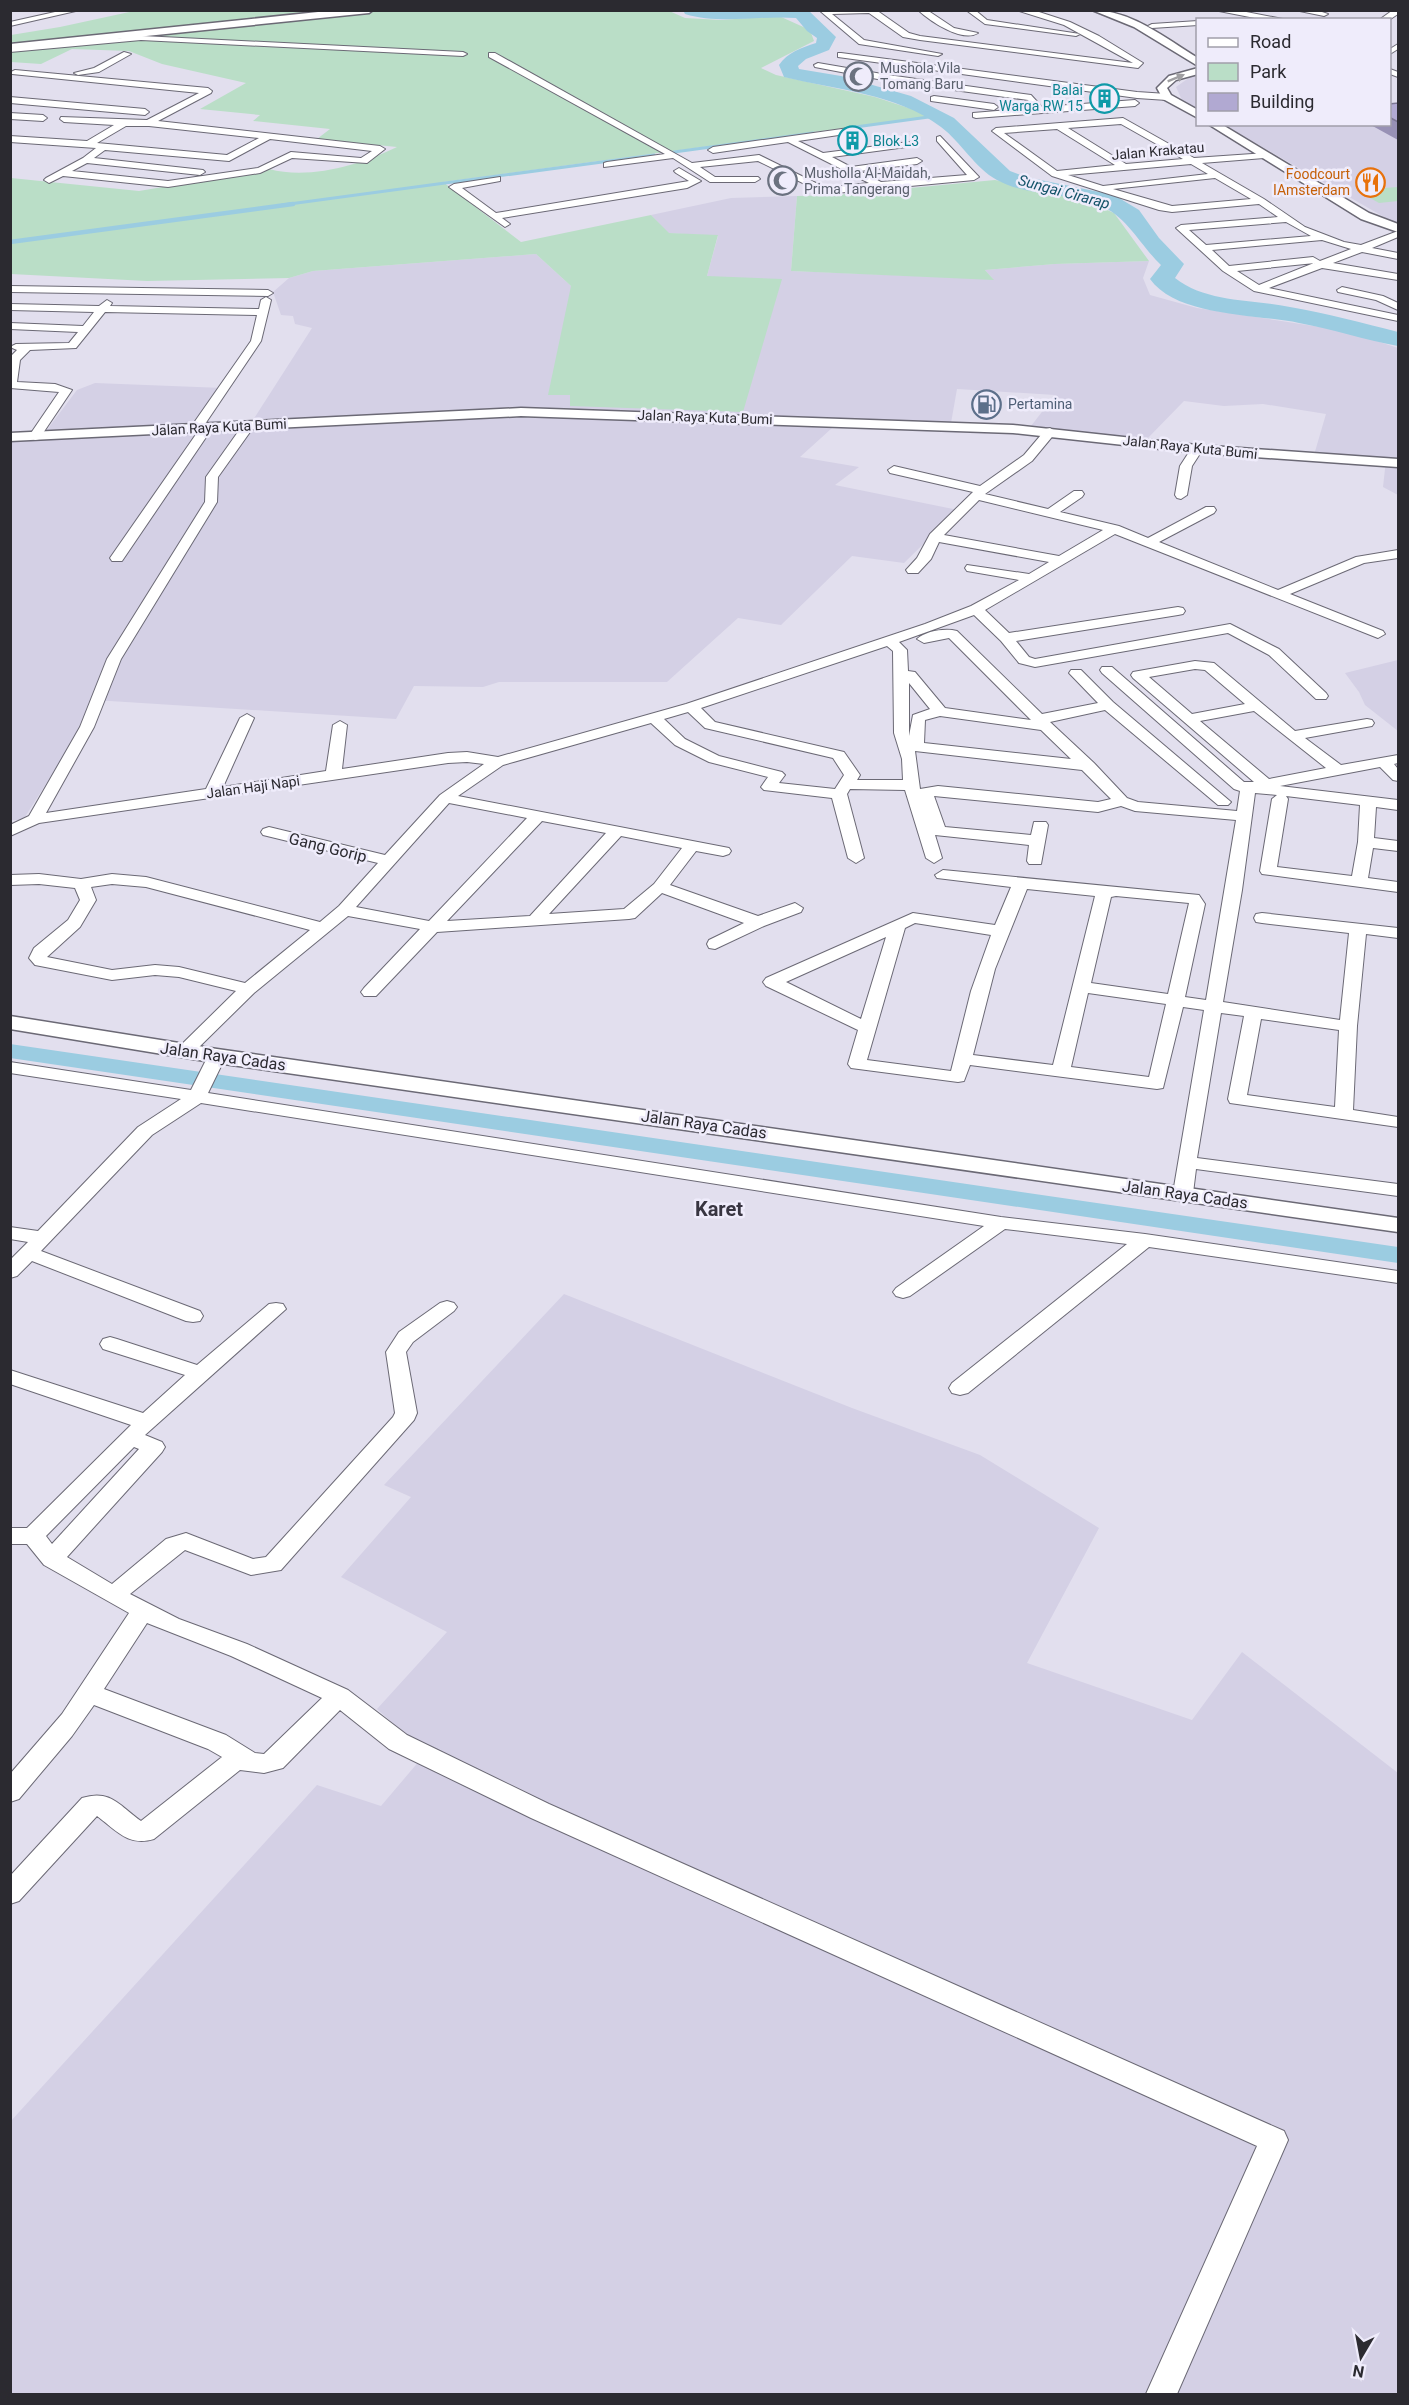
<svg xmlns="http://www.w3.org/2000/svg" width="1409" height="2405" font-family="Roboto,sans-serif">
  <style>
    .built { fill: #d4d0e5 }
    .green { fill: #badec7 }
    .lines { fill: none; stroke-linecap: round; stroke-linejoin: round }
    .stream-far1 { stroke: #9bcce1; stroke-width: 3 }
    .stream { stroke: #9bcce1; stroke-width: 4.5 }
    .canal { fill: #9bcce1; fill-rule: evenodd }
    .river { fill: #9bcce1; fill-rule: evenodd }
    .minor-casing { stroke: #6b6975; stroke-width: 2 }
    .tertiary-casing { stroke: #6b6975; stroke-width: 3 }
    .minor { fill: #fff; fill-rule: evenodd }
    .tertiary { fill: #fff; fill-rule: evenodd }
    .wall { fill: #9891b5 }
    .building { fill: #b1a9d2; stroke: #7c7693; stroke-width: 1.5 }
    .oneway { fill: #a09fa2 }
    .labels { text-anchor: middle; stroke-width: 5; stroke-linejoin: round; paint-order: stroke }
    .far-worship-label { font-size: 14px; fill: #5b616d; stroke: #efecfb; text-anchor: start }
    .far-culture-label { font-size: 14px; fill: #0d838f; stroke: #efecfb; text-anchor: end }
    .far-street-label { font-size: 14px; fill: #2b2a30; stroke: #efecfb }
    .far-food-label { font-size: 14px; fill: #c56008; stroke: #efecfb; text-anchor: end }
    .far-service-label { font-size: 14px; fill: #4e5e75; stroke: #efecfb; text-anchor: start }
    .far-water-label { font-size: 15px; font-style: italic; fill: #135369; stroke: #efecfb }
    .street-label { font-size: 16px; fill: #2b2a30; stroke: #efecfb }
    .quarter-label { font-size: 20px; font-weight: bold; fill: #383541; stroke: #efecfb }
  </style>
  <rect width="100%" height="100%" fill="#e2dfee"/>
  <g class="built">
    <path d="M1197,74V109L1182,100L1176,87L1193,75Z"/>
    <path d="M1398,113V225L1224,125L1390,124Z"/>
    <path d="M797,196L791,271L993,279L985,270L1055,264L1149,261L1143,278L1150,295L1197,308L1346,331L1398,348V495L1383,487L1386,460L1314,455L1326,414L1263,404L1224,406L1184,401L1146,440L1031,426L1055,395L957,389L951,423L842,419L800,457L859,467L835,485L958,510L904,563L852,556L781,625L738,618L667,682H499L483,687L414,686L396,719L94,700L74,740L23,820H11V441L40,439L77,390L95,383L223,388L202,421L253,420L312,328L295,324L293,316L281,315L273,292L289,278L313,271L536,254L571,286V406L707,276L718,236L668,233L651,215L731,198Z"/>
    <path d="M1398,660V731L1365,705L1359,692L1345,673Z"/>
    <path d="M564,1294L852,1408L980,1455L1099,1528L1027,1663L1192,1720L1242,1652L1398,1773V2394H11L10,2122L317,1785L381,1806L426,1753L377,1709L447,1632L341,1577L411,1497L384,1485Z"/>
  </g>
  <g class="green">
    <path d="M295,10L307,14L342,10H667L685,18L721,20L779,16L810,30L814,41L761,68L776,75L875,97L933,116L443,182L521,242L651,215L669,233L718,235L707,276L782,279L743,412L570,406V395H548L571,286L536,254L313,271L289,278L147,281L11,274V178L139,191L269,169C309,180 360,165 397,147L317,139L330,129L253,121L260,115L200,109L246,83L162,64L129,51L72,49L41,64L11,62V35L60,27L134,11Z"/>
    <path d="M995,180L1085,200L1114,213L1149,261L1055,264L985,270L994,280L791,271L797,196L836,195Z"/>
    <path d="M1398,187V201L1379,203L1356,190Z"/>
  </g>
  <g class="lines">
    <g class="stream-far1">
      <path d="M848,128L936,116"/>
      <path d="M674,152L813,133"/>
      <path d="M282,205L654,155"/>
    </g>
    <path class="stream" d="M10,242L293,204"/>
    <path class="canal" d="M10,1044L1398,1247V1263L10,1058Z"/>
    <path class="river" d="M683,10H808L836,37L829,50L806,59L798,66L799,69L841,76L911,96L954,118L1010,171L1026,177L1114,195L1139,210L1159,238L1184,264L1175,278C1207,303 1251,299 1290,307C1326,313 1363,323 1398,332V346C1365,340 1332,329 1299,323C1257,314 1177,317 1150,279L1161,265C1140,245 1127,216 1099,205C1067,192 1028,197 997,180C975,168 961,142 941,127C896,93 836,90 784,77L779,65C788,52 801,48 816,43L817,38L807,31L796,18C759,15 721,25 685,14Z"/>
    <defs>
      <g id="minor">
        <path d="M64,10H80L10,26V22Z"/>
        <path d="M819,10H882L879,12L909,33L920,36L1133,63L1064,25L1016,10L1036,11L1070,22L1099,36L1143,63L1138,68L920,40L903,37L869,13L832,14L864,40L942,54L938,56L859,44Z"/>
        <path d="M918,10H927L954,28L978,33C962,43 930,21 918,10Z"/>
        <path d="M966,10H975L987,20L1080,34L1076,36L985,24Z"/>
        <path d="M1214,10H1236L1288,20H1265Z"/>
        <path d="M1295,10H1316L1328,14L1324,16Z"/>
        <path d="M1393,10H1398V14L1389,20H1379Z"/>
        <path d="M1198,21V25L1152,28L1148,26L1152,24Z"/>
        <path d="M122,35L463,52L467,54L463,56L141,40L10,52V48L122,38Z"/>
        <path d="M1398,44V49L1390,54V49Z"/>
        <path d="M124,52L131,54L99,72L78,75L74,73L94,68Z"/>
        <path d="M489,53H495L692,163L759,155L826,188L869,183L788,142L713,153L708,150L713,147L856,127L860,130L859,132L798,141L823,153L909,142V146L906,147L832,157L851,167L917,158L922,161L917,164L860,171L881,182L967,175L937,141V137L940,136L979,177L974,180L825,194L758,161L700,167L715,177H758L760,179L755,182H710L673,158L604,167V163L607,162L665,154L489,57Z"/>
        <path d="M841,53L1137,92L1167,94L1171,97L1167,100L1137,98L838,57V53Z"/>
        <path d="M818,63L888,75L1031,95L1042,107L1135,100L1139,103L1135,106L976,118L973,117V113L1033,108L1028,100L888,81L815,67L814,65Z"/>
        <path d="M1390,69L1398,72V77L1390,74Z"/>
        <path d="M15,70L208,88L212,91L211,93L158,121L380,146L385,149L367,163L292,158L260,173L168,187L63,176L49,183L44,180L46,178L83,158L96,148L10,142V136L87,141L114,125L64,122L60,119L61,117L147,120L199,93L12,74L11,72ZM126,126H149L259,138L227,155L97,143ZM270,139L372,151L361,158L291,152L258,168L168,181L72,171L87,163L200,175L205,172L203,170L94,158L105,150L229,161Z"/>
        <path d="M934,96L994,104L998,107L994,110L931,101V97Z"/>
        <path d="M10,97L145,109L149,112L145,115L10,103Z"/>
        <path d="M10,113L43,115L47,118L43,121L10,119Z"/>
        <path d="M1123,118L1194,158L1267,153L1269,155L1264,158L1202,163L1264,199L1305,227L1344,242L1361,245L1398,231V237L1372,248L1398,253V259L1362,252L1333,263L1398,274V280L1322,268L1269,288L1398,315V321L1254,291L1223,271L1176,228L1181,225L1278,217L1259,204L1172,212L1159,210L1052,176L992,131L996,128ZM1121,124L1183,159L1126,164L1068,128ZM1057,129L1115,165L1057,171L1004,133ZM1191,164L1208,174L1103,186L1068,175ZM1215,178L1251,199L1172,206L1113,189ZM1286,222L1311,236L1206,245L1189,230ZM1322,240L1351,249L1320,261L1313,257L1229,266L1212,250ZM1314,263L1259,285L1237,271L1315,263Z"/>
        <path d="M679,168L701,181L687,188L502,218L510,224L505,227L449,187L454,184L500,177V181L462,188L496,213L689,181L676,173L674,171Z"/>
        <path d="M10,286L268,290L273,293L268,296L10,292Z"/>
        <path d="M1342,287L1383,296L1398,303V310L1376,300L1338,292L1337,290Z"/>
        <path d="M266,297L271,300L261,341L205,424L213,427L122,561H112L110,558L199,430L191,427L251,341L257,315L105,312L76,348L30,350L20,360L17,382L55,384L72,390L39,439L35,440L29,436L59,392L10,388V357L17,350L10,347L16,344L69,343L78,332L10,329V323L83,326L94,312L10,310V304L99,306L107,300L112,303L110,306L259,309L261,300Z"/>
        <path d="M249,421L255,425L218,477L217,502L121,659L94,727L46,813L206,789L240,718L247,714L254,718L223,787L326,771L333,725L340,721L347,725L342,769L448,753L467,752L498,757L686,704L925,624L971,606L1019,580L967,571L965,568L967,565L1029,574L1049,562L939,542L931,559L918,573H908L906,570L917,558L930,534L973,492L890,473L888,470L894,466L980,486L1024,455L1046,429L1050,428L1056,432L1032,461L985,494L1048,509L1074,491H1082L1084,494L1082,497L1060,512L1119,526L1148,538L1206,507H1214L1216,510L1214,513L1159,542L1278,590L1356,557L1398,550V558L1364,563L1290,594L1383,631L1385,634L1378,638L1115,534L985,610L1009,633L1178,607L1183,608L1185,611L1183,614L1178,615L1016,641L1029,657L1035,659L1230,624L1279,649L1326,693L1328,696L1326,699H1316L1269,655L1228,633L1035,667L1019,663L1001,641L974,615L899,642L907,650L908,671L915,672L945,708L1031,720L949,638L924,643L917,639C926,631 945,628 957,631L1042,714L1098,703L1069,673L1071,670H1081L1113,702L1231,802L1228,805H1218L1105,710L1050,722L1094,763L1127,798L1138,802L1237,811L1240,791L1234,789L1102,673L1100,670L1102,667H1112L1244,782H1254L1133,678L1131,675L1133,672L1195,661L1214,663L1295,731L1367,719L1372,720L1374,723L1372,726L1305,738L1341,765L1398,755V763L1394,764L1398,769V781L1393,780L1380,767L1280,786L1398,800V810L1376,807L1374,838L1398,841V851L1373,848L1368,878L1398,882V892L1262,874L1260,871L1272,799L1277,795L1255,793L1242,890L1223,1002L1340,1020L1349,933L1262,923L1256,922L1254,918L1256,914L1262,913L1398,928V938L1366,934L1357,1026L1353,1110L1398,1117V1127L1230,1103L1228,1099L1244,1016L1221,1013L1197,1158L1398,1184V1196L1196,1169L1193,1193L1190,1197H1176L1173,1193L1204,1010L1183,1007L1163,1088L1157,1089L970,1065L964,1081L958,1082L851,1068L848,1064L858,1030L766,986L763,982L766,978L913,913L995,925L1011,887L937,878L935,875L943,870L1199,895L1205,904L1185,997L1206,1000L1236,820L1135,811L1121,806L1098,812L934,796L945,827L1031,835L1034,822H1046L1048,825L1041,864H1029L1027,861L1029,845L935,835L942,858L934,863L926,858L905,790L850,789L847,794L864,858L856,863L848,858L832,798L764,790L761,787L768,777L709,762L675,745L651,723L503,765L458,796L729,848L731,851L729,854L723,856L696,851L670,885L758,916L795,903L803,908L801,912L764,926L715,949L709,948L707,944L709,940L744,923L662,893L635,918L629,919L437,932L376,996H364L361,992L364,988L420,929L348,916L254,993L191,1055H179L176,1051L179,1047L236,991L179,977L155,975L112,980L35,965L29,958L34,948L68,920L80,900L75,888L39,884L10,885V875L39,874L81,879L112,874L146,877L320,922L339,906L378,863L263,835L261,832L263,829L269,827L385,855L440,795L484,764L467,762L448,763L39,823L10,836V825L29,816L80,727L107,659L205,502L206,477L245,422ZM979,500L1103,530L1059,556L944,535ZM887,646L893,651L894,733L902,759L903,780H857L860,775L844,752L715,722L701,708ZM1195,669L1205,670L1245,704L1192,714L1149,677ZM909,683L930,709L913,715L909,736ZM1254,711L1326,768L1269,779L1200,721ZM688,712L705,728L833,758L844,775L835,789L779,783L785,775L782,772L719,756L685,739L664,719ZM940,716L1041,730L1071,759L924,743L925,720ZM915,751L1082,770L1111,799L1098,802L938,786L920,789ZM1286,796L1360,805L1358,842L1352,876L1277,867L1288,799ZM449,803L527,818L429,921L356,907ZM542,821L606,833L530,916L447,921ZM621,836L682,848L654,884L624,909L549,914ZM112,884L146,887L310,930L245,983L179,967L155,965L112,970L47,957L80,927L96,900L91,887ZM1027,889L1095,896L1053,1065L973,1055L995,969ZM1116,896L1189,903L1168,994L1091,983L1111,897ZM915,923L991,935L971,991L951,1071L867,1060L905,928ZM886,937L861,1019L786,982ZM1088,993L1166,1004L1149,1077L1071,1067ZM1261,1019L1339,1030L1335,1107L1247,1095Z"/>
        <path d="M1197,445L1203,449L1192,466L1187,495L1181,499L1177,498L1175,495L1180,466L1193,446Z"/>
        <path d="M217,1051L223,1052L226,1056L208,1093L1001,1217L1145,1234L1398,1271V1283L1149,1247L968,1393L960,1395L952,1393L949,1388L952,1383L1127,1244L1005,1229L910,1296L903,1298L896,1296L893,1292L896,1288L984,1226L201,1103L152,1135L41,1251L200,1311L203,1316L200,1321L193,1322L186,1321L32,1261L17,1276L10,1278V1260L28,1242L10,1239V1227L38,1231L138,1127L181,1099L10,1073V1062L191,1090L208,1056L211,1052Z"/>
        <path d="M447,1301L454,1303L457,1307L454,1311L413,1342L406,1352L417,1413L414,1420L281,1570L251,1575L185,1550L130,1594L179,1619L247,1644L348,1690L407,1735L549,1804L1284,2131L1288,2140L1177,2394H1146L1257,2146L531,1818L389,1749L340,1710L283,1768L264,1773L240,1770L154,1839C128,1847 116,1830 97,1816L19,1901L10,1904V1876L82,1798C110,1789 119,1805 141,1821L222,1757L208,1749L94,1705L72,1736L19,1799L10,1802V1774L62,1714L129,1613L44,1565L27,1544H10V1528H27L131,1425L10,1384V1370L143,1413L185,1375L103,1349L100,1344L103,1339L110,1337L117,1339L197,1365L269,1304L276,1303L283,1304L286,1309L145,1435L162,1442L165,1447L162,1452L67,1557L112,1584L166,1539L186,1533L253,1559L266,1557L393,1417L395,1413L386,1352L399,1332L440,1303ZM134,1447L139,1449L52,1544L46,1536ZM147,1623L231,1656L322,1698L264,1754L255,1753L226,1735L104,1689Z"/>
      </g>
      <g id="tertiary">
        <path d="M337,10H373L369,13L10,50V44Z"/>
        <path d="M1092,10C1131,10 1165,38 1198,58V66L1134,27Z"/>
        <path d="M1198,68V74L1176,80L1167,88L1171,95L1198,110V118L1163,99L1157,88L1169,76Z"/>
        <path d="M1208,124H1221L1369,213L1398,224V232L1361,219Z"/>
        <path d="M521,408L1013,425L1197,445L1398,459V467L1197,453L1013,433L521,416L10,441V433Z"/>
        <path d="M10,1016L217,1049L1398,1218V1232L217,1063L10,1029Z"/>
      </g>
    </defs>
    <use href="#minor" class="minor-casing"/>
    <use href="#tertiary" class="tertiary-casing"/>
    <use href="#minor" class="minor"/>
    <use href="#tertiary" class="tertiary"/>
  </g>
  <path class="wall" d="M1398,103V140L1369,124H1389V104Z"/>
  <path class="building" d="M1398,103V122L1389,117V104Z"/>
  <defs><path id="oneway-solid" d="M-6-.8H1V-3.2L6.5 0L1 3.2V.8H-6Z" transform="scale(1.5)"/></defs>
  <use class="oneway" href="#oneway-solid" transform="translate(1176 78) rotate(-22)"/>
  <defs>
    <symbol id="mosque-ring" viewBox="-11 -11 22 22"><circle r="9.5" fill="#efecfb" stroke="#6b7280" stroke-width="1.5"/><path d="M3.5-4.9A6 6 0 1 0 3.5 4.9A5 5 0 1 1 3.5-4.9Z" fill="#6b7280"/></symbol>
    <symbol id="building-ring" viewBox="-11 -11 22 22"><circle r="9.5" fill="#efecfb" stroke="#0f9aa8" stroke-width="1.5"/><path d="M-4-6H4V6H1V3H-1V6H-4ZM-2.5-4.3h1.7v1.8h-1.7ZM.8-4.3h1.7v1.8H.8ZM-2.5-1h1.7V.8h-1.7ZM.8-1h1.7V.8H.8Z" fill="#0f9aa8"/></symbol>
    <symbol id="restaurant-ring" viewBox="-11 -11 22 22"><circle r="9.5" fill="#efecfb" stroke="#e8710a" stroke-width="1.5"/><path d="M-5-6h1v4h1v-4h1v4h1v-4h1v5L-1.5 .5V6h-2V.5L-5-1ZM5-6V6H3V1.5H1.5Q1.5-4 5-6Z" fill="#e8710a"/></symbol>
    <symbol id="fuel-ring" viewBox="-11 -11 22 22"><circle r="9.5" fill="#efecfb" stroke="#5c6f8a" stroke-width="1.5"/><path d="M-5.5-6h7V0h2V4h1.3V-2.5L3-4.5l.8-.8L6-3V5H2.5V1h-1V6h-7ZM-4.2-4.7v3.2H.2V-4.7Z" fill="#5c6f8a"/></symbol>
  </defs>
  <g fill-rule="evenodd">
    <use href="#mosque-ring" x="842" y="60" width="33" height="33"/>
    <use href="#building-ring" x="1088" y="82" width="33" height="33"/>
    <use href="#building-ring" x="836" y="124" width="33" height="33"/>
    <use href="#mosque-ring" x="766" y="164" width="33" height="33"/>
    <use href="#restaurant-ring" x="1354" y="166" width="33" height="33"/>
    <use href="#fuel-ring" x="970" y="388" width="33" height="33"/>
  </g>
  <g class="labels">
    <g class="far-worship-label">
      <text x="880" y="73">Mushola Vila<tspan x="880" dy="16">Tomang Baru</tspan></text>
      <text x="804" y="178">Musholla Al-Maidah,<tspan x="804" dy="16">Prima Tangerang</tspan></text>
    </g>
    <g class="far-culture-label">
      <text x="1083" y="95">Balai<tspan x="1083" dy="16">Warga RW 15</tspan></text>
      <text x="873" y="146" text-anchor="start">Blok L3</text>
    </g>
    <g class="far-street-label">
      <text transform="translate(1158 151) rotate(-5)" y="5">Jalan Krakatau</text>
      <text transform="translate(705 417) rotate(2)" y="5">Jalan Raya Kuta Bumi</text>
      <text transform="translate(219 427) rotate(-3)" y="5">Jalan Raya Kuta Bumi</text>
      <text transform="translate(1190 447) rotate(6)" y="5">Jalan Raya Kuta Bumi</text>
      <text transform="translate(253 787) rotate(-8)" y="5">Jalan Haji Napi</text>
    </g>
    <g class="far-food-label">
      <text x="1350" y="179">Foodcourt<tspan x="1350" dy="16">IAmsterdam</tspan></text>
    </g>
    <g class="far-service-label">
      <text x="1008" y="409">Pertamina</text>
    </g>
    <g class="far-water-label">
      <text transform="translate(1064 192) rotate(15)" y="5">Sungai Cirarap</text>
    </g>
    <g class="street-label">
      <text transform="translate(328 847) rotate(14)" y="6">Gang Gorip</text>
      <text transform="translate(223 1056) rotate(8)" y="6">Jalan Raya Cadas</text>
      <text transform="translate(704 1124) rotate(8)" y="6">Jalan Raya Cadas</text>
      <text transform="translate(1185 1194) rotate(8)" y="6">Jalan Raya Cadas</text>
    </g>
    <g class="quarter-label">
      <text x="719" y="1216">Karet</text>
    </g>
  </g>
  <rect width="1409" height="2405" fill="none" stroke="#2b2a30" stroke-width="24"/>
  <rect x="1196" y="18" width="195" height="108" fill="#efecfb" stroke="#a19eaa" stroke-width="1.5"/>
  <rect x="1208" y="38" width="30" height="9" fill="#ffffff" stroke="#a19eaa" stroke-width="1.5"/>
  <text x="1250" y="48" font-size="18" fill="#2b2a30">Road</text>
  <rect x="1208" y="63" width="30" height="18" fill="#badec7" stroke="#a19eaa" stroke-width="1.5"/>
  <text x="1250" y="78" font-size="18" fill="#2b2a30">Park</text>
  <rect x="1208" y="93" width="30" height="18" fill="#b1a9d2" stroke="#a19eaa" stroke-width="1.5"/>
  <text x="1250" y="108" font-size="18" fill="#2b2a30">Building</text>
  <g transform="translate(1361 2357) rotate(190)" stroke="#efecfb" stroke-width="4.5" paint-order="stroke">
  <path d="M0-4.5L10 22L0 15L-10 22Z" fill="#2b2a30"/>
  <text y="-9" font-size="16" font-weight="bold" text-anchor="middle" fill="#2b2a30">N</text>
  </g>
</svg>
